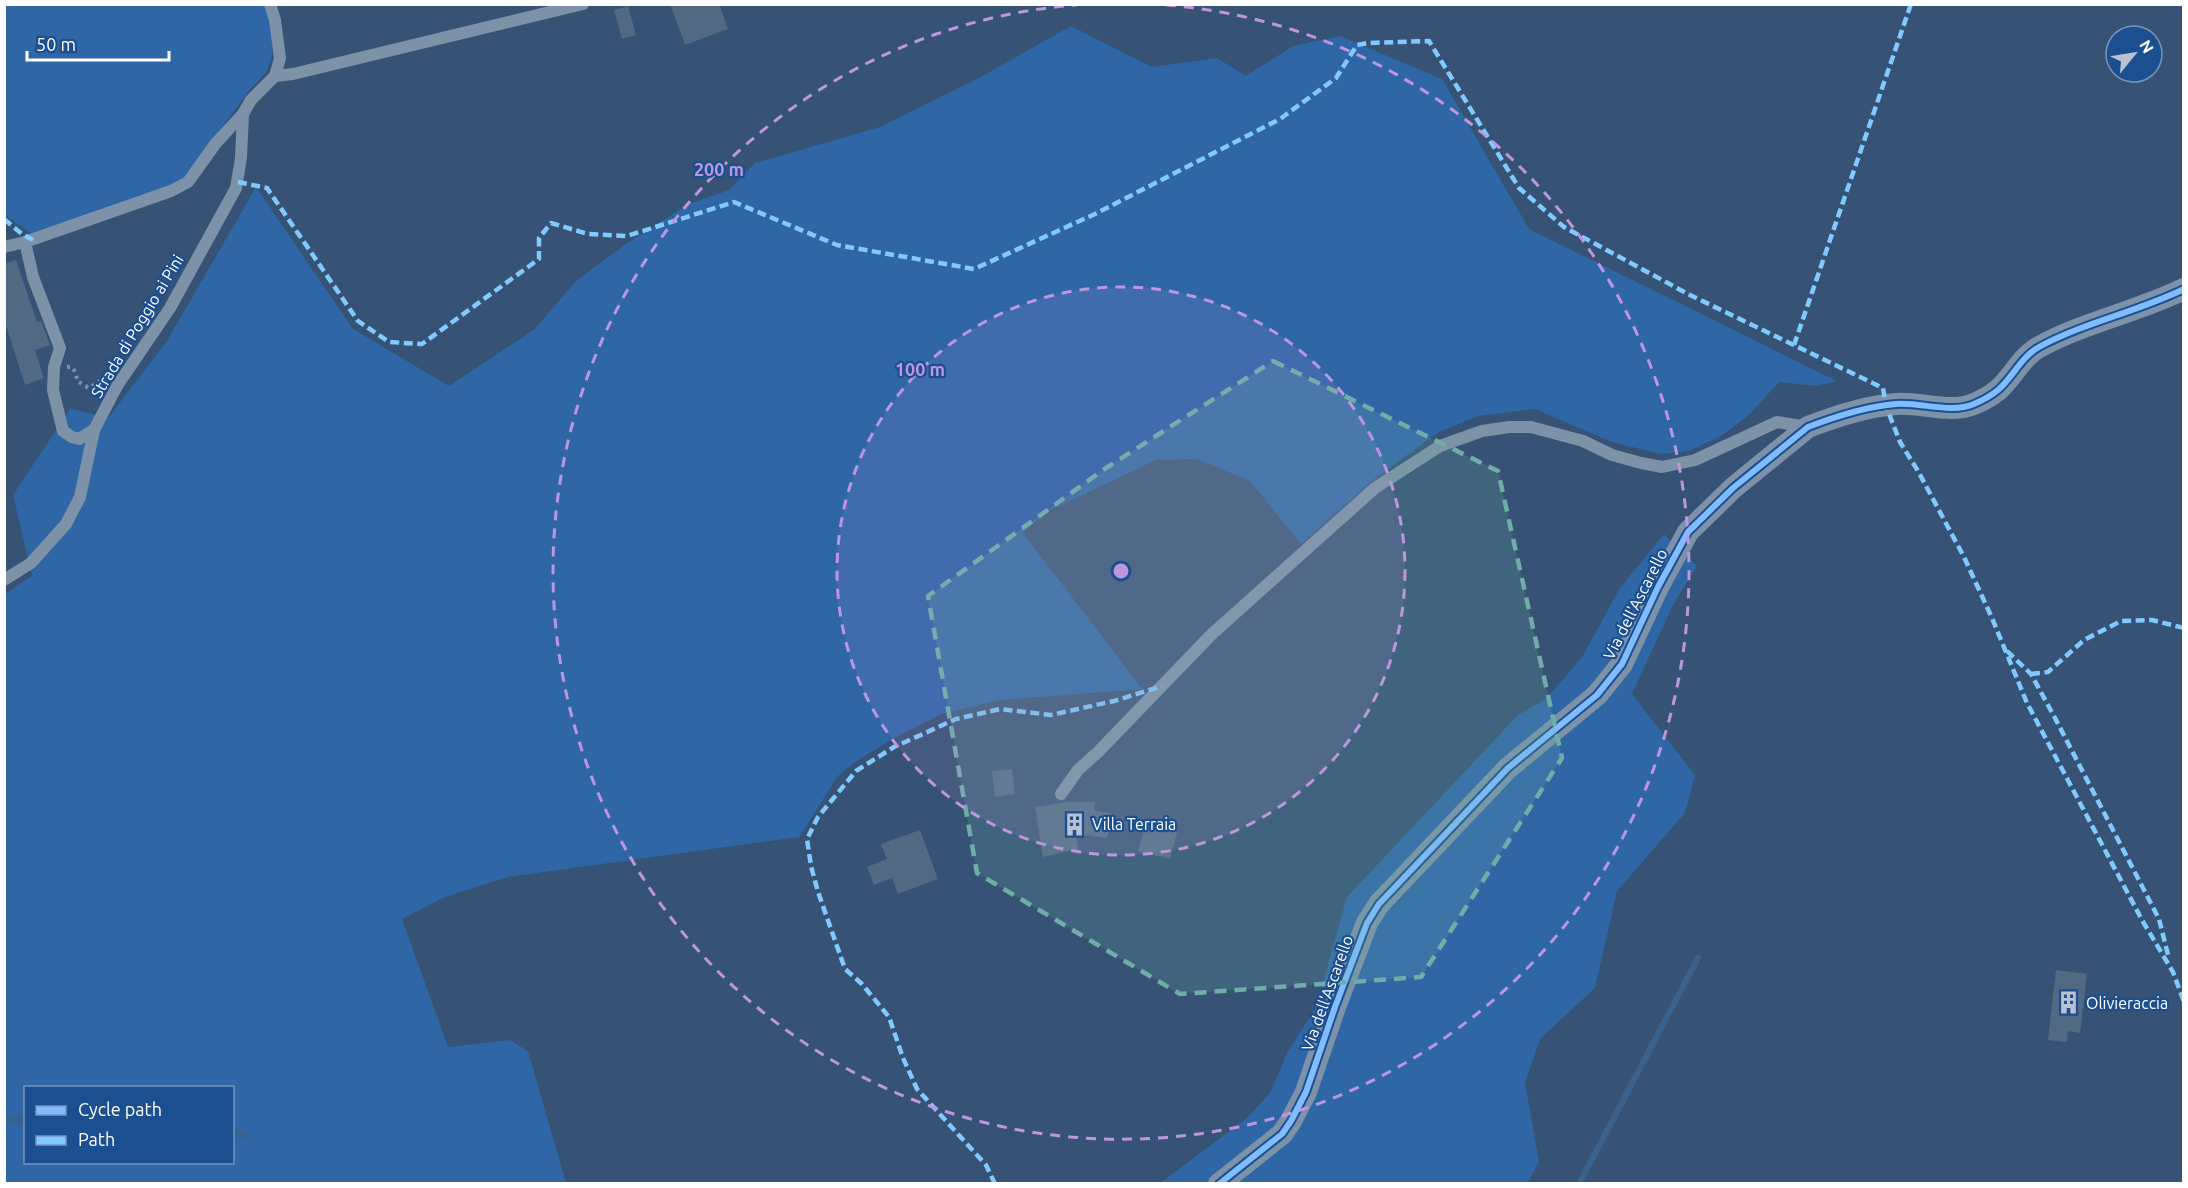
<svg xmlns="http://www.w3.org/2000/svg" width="2188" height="1188" font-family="Ubuntu,sans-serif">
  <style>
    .green { fill: #2f66a5; fill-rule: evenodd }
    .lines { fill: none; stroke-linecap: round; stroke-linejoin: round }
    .stream { stroke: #3b618d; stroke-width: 6 }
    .building { fill: #526984 }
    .path { stroke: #7d92a8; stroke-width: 4; stroke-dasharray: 3 4.5; stroke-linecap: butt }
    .lane { stroke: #7d92a8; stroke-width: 12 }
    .street { stroke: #7d92a8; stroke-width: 22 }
    .quiet { stroke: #80caff; stroke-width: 4.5; stroke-dasharray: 9 4.5; stroke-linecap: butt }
    .cycleway-casing { stroke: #1b4f8f; stroke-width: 10 }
    .cycleway { stroke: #80bcff; stroke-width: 6 }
    .marked { fill: #6fada8; fill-opacity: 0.2; stroke: #6fada8; stroke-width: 4.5; stroke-dasharray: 12 8; stroke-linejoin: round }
    .ring { fill: none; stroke: #bd96df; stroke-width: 3; stroke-dasharray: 10 8 }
    .labels { text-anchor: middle; stroke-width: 4.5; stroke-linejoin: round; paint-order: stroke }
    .street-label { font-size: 16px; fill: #fff; stroke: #1b4f8f }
    .poi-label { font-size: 16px; fill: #fff; stroke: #1b4f8f; text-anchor: start }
    .centre { fill: #bd96df; stroke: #1b4f8f; stroke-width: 3 }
    .ring-label { font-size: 18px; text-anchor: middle; font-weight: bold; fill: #bd96df; stroke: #1b4f8f; stroke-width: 4.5; stroke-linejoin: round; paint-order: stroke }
  </style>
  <rect width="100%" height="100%" fill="#365274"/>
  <g class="green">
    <path d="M4,5H264L270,21L273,52L267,71L249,91L184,179L170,188L33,235L5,215Z"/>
    <path d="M1071,26L1152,67L1217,58L1246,76L1293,46L1340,36L1442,79L1529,229L1837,381L1817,386L1779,382L1750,414L1721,436L1689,451L1660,454L1612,442L1535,409L1478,416L1437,433L1372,481L1301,544L1250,481L1197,459L1156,460L1044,513L1023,533L1142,689L1000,700L942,714L896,737L855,762L838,776L799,837L508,877L445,897L402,919L448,1047L510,1040L528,1051L566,1183H5L4,595L32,576L13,495L70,409L90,413L108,418L167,341L256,187L353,329L449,386L535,329L576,281L626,244L689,204L729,190L755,163L880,127L977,79ZM26,1088H232V1162H26Z"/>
    <path d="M1664,534L1697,566L1673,605L1632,694L1695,775L1685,813L1617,891L1595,988L1540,1039L1525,1083L1539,1161L1528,1183L1159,1184L1247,1118L1270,1093L1288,1051L1316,1007L1347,897L1518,715L1546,699L1582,657L1620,588Z"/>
  </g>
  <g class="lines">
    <g class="stream">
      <path d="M4,1119L26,1120"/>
      <path d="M232,1134L246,1135"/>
      <path d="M1579,1184L1698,958"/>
    </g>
  </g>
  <g class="building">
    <path d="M670,4H719L728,29L685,45Z"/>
    <path d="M628,6L636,35L622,39L614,10Z"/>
    <path d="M16,260L37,322L41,321L50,345L35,350L44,378L25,385L4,319V264Z"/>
    <path d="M1012,769L1015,794L995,797L992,771Z"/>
    <path d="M1068,802H1095L1094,810L1113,814L1107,838L1076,834L1078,849L1043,857L1035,807Z"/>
    <path d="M1146,822L1177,832L1170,859L1138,851Z"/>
    <path d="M920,830L938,879L898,894L892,878L874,885L867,867L887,859L881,844Z"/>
    <path d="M2056,970L2087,974L2080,1033L2068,1031L2067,1042L2048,1040Z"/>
  </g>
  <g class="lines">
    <path class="path" d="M67,367H72L76,373L77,381L89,388L102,380"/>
    <g class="lane">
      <path d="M275,76L293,74L583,4"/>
      <path d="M25,242L33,277L60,348L54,367L53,390L63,431L72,437L79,439L94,430"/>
      <path d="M4,247L25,242L171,191L188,182L216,143L243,114"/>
      <path d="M4,580L31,563L66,524L80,497L94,430L117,386L170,308L236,188L241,158L243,114L251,100L275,76L280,58L275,20L270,4"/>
      <path d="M1061,794L1078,770L1098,752L1212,634L1375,488L1440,446L1482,431L1509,427H1531L1583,441L1612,455L1641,463L1662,467L1695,460L1777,422L1807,427"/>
    </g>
    <path class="street" d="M1219,1184L1282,1134L1291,1121L1306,1092L1335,1007L1367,923L1379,904L1508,768L1597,695L1622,664L1658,587L1688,532L1733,488L1808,427C1834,417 1869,406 1896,404C1921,402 1951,414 1974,404C1981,401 1992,395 1998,390C2013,377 2021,357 2039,347C2085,322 2137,312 2184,289"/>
    <g class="quiet">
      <path d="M238,182L267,188L358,321L389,342L422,344L539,259V238L551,223L588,234L627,236L734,202L837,245L974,269L1095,214L1280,119L1336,78L1357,45L1368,43L1429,41L1519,188L1564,227L1690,295L1883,388L1886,406L1900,442L1918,471L1964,557L1992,618L2027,703L2142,920L2173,972L2184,1002"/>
      <path d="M4,219L22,234L33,240"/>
      <path d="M1794,345L1911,4"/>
      <path d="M2007,651L2031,674L2055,718L2159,919L2169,959"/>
      <path d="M2031,674L2048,672L2084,640L2121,621L2152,620L2184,628"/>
      <path d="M995,1184L986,1165L917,1089L903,1058L889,1017L862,984L845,969L818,892L811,866L807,839L818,817L856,771L894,747L956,719L1000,709L1051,715L1114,701L1162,686"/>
    </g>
    <defs>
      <path id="cycleway" d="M1219,1184L1282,1134L1291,1121L1306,1092L1335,1007L1367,923L1379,904L1508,768L1597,695L1622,664L1658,587L1688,532L1733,488L1808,427C1834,417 1869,406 1896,404C1921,402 1951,414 1974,404C1981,401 1992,395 1998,390C2013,377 2021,357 2039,347C2085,322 2137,312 2184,289"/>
    </defs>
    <use href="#cycleway" class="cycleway-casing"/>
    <use href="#cycleway" class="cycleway"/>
  </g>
  <path class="marked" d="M1273,361L1498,471L1562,758L1421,977L1180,994L977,873L928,596L1106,468Z"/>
  <circle cx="1121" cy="571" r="284" fill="#bd96df" fill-opacity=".12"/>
  <g class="ring">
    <circle cx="1121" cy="571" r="284"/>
    <path d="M1166 5A568 568 0 1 1 1076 5"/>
  </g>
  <defs>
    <symbol id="building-bare" viewBox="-9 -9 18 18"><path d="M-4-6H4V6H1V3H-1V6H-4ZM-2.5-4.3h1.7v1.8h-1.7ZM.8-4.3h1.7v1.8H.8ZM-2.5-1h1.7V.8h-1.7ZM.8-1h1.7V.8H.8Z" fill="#b9c2ce" stroke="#1b4f8f" stroke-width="2.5" paint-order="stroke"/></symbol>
  </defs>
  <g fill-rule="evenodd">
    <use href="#building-bare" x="1058" y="808" width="33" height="33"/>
    <use href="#building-bare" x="2052" y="986" width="33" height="33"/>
  </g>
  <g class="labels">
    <g class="street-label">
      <text transform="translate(137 326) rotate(-59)" y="6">Strada di Poggio ai Pini</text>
      <text transform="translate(1635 604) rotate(-63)" y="6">Via dell'Ascarello</text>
      <text transform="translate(1327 993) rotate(-70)" y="6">Via dell'Ascarello</text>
    </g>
    <g class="poi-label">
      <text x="1092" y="830">Villa Terraia</text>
      <text x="2086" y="1009">Olivieraccia</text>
    </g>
  </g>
  <circle cx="1121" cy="571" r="9" class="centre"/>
  <g class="ring-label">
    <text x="719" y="176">200 m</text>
    <text x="920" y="376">100 m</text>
  </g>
  <rect width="2188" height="1188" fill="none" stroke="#ffffff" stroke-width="12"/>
  <rect x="24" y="1086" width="210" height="78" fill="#1b4f8f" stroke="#7695bc" stroke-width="1.5"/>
  <rect x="36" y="1106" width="30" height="9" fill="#80bcff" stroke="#7695bc" stroke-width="1.5"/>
  <text x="78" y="1116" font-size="18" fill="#ffffff">Cycle path</text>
  <rect x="36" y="1136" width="30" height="9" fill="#80caff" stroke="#7695bc" stroke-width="1.5"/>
  <text x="78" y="1146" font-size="18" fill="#ffffff">Path</text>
  <g transform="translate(2134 54) rotate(60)"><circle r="28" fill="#1b4f8f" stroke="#7695bc" stroke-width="1.5"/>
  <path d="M0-4.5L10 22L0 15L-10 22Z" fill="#b9c2ce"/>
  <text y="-9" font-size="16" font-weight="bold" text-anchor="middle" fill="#ffffff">N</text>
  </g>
  <path d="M27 51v9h142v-9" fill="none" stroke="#ffffff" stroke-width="3"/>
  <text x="36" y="51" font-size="18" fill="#ffffff" stroke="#1b4f8f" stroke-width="4.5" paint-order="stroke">50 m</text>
</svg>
